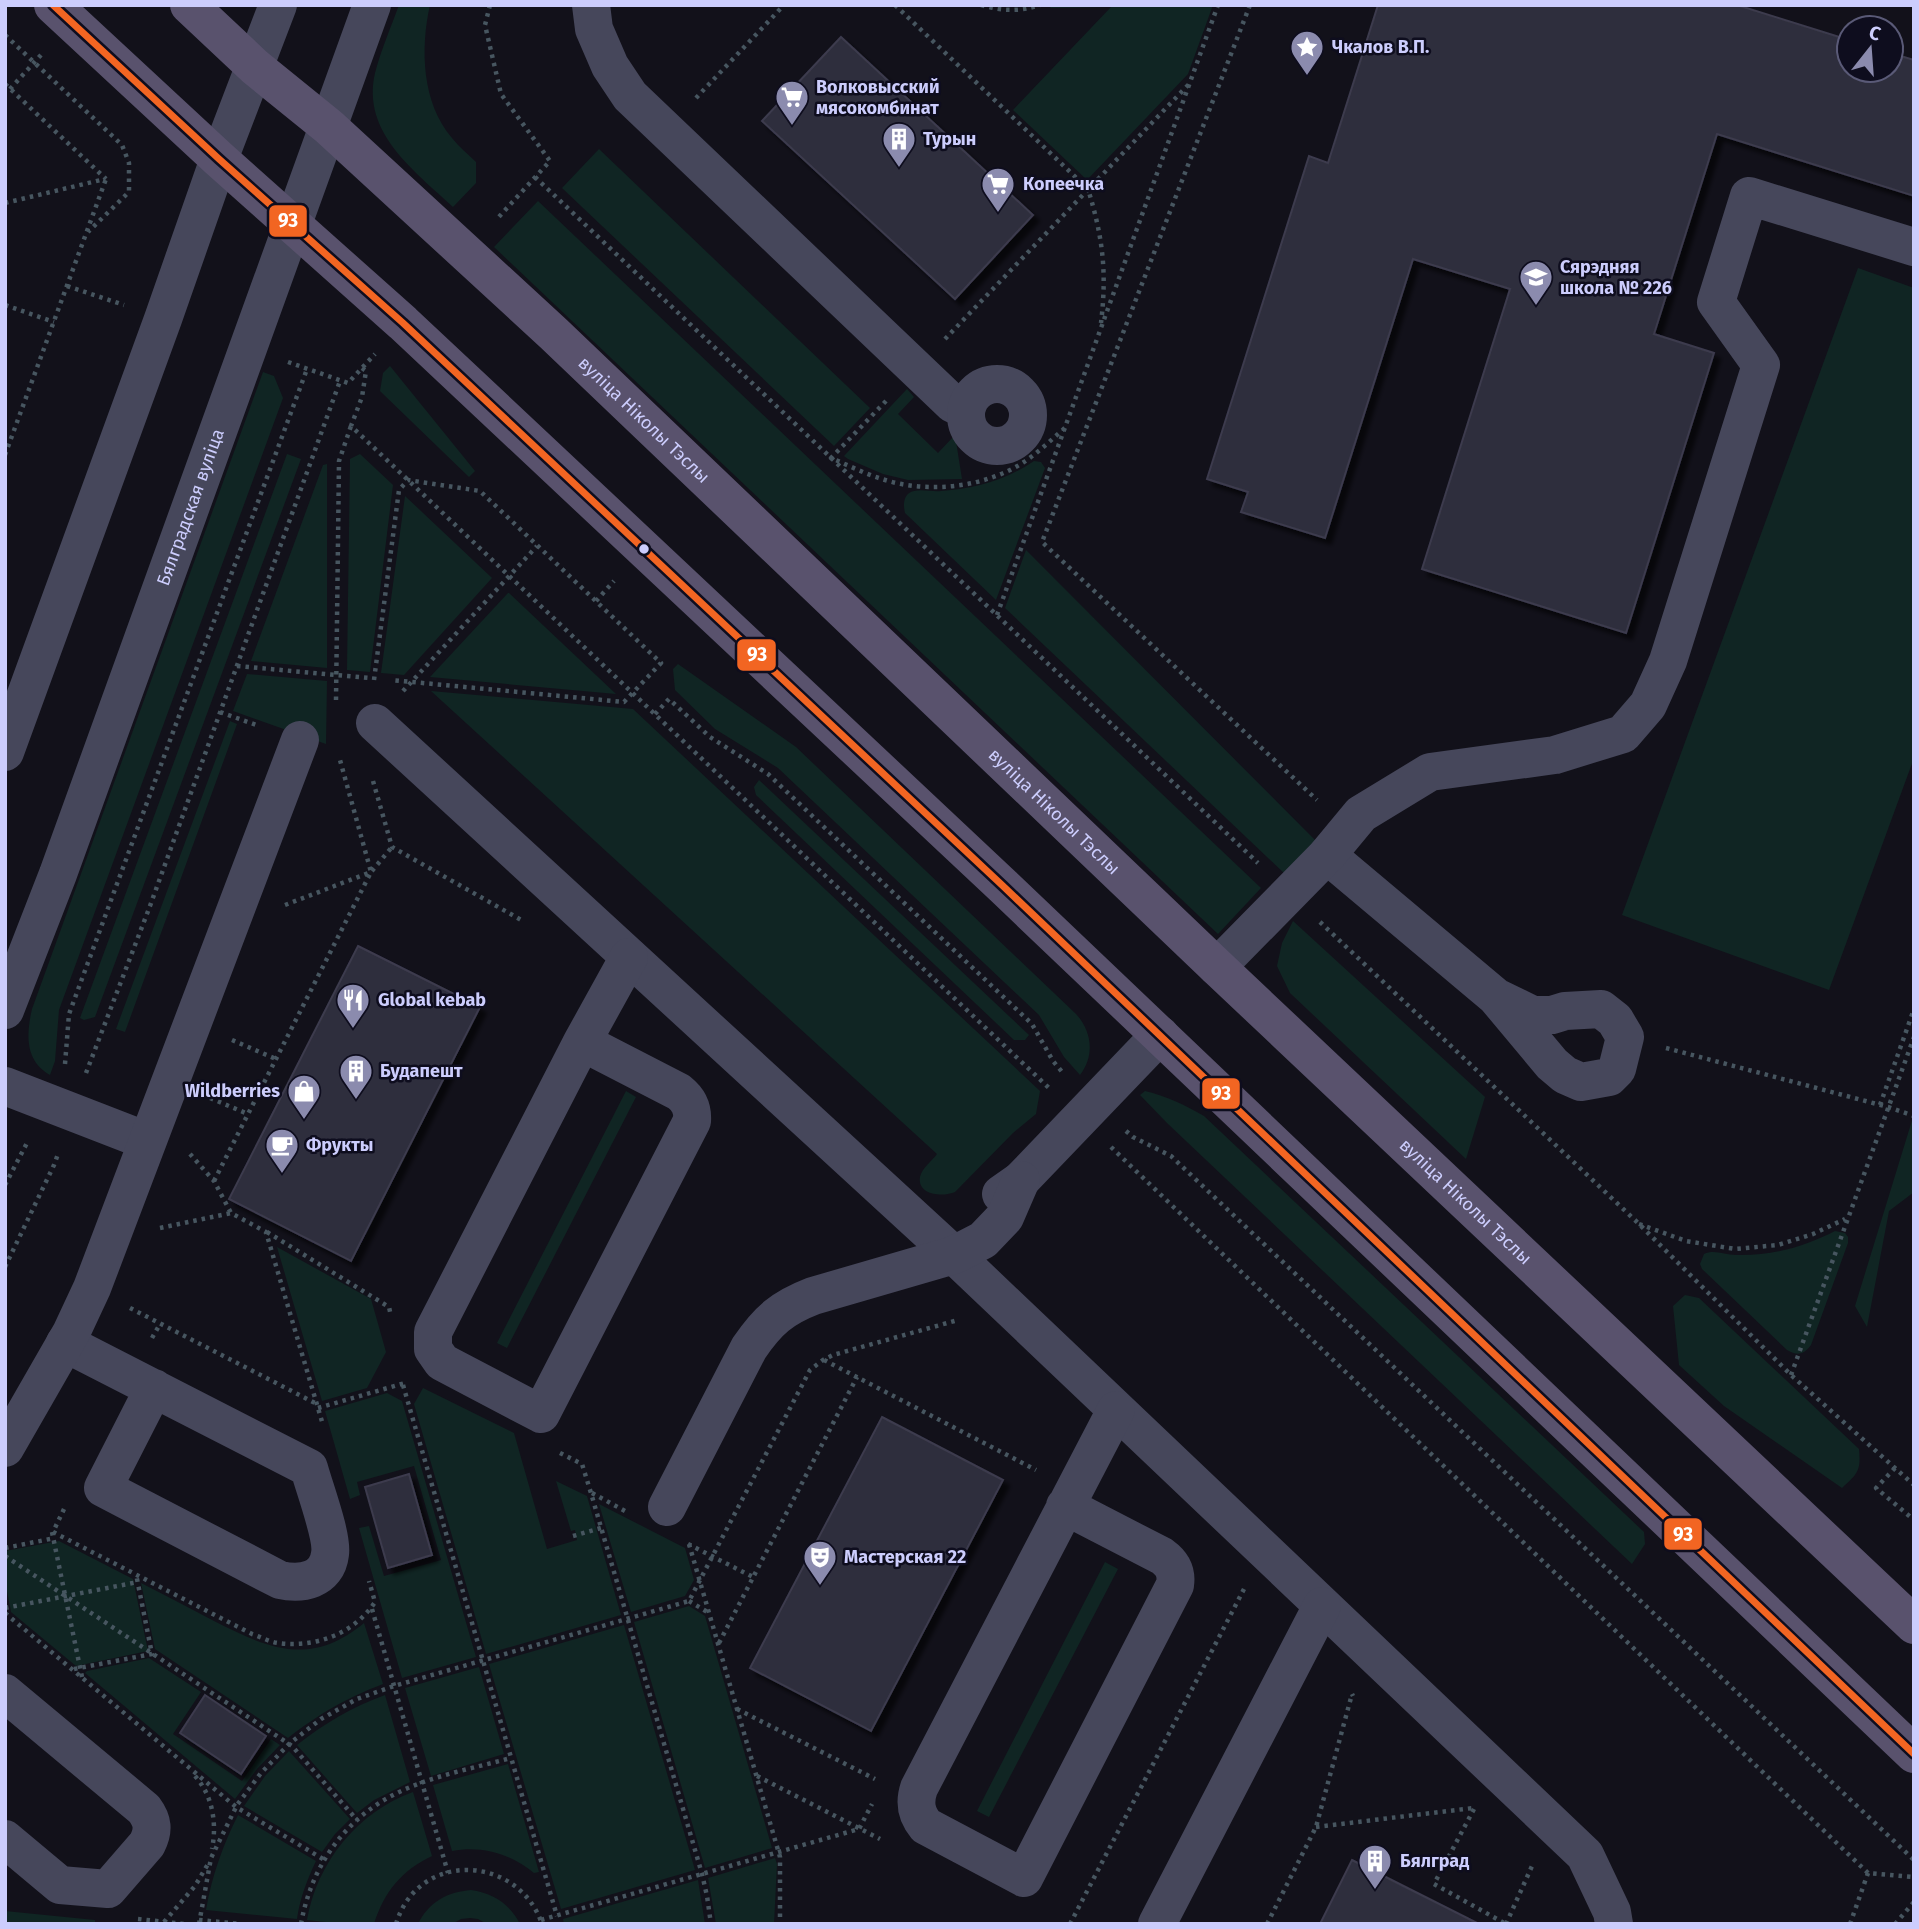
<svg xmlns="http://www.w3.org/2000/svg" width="1919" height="1929" font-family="'Fira Sans',sans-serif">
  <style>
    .green { fill: #102523 }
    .building { fill: #2f2f3c; stroke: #3c3b4e; stroke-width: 2; filter: url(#shadow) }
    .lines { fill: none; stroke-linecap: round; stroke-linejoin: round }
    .path { stroke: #475660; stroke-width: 4.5; stroke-dasharray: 3.5 5; stroke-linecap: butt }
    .minor { stroke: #46475b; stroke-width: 38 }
    .major { stroke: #59526d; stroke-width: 38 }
    .bus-1-casing { stroke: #0e0d1e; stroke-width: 12 }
    .bus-1 { stroke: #f26522; stroke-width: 7 }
    .bus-dot { fill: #cccdfd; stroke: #0e0d1e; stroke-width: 2.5 }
    .labels { text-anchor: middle; stroke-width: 5; stroke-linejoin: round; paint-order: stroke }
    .poi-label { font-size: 18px; font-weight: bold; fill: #cccdfd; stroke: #0e0d1e; text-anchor: start }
    .street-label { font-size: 18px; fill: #cccdfd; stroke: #0e0d1e }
    .line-badge { stroke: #0e0d1e; stroke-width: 2.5 }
    .badge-label { font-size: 19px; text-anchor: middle; font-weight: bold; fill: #fff }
  </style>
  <defs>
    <filter id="shadow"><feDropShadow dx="6" dy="6" stdDeviation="2" flood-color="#0009"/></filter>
  </defs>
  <rect width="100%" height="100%" fill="#12111a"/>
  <g class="green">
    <path d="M399,5H430C420,49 422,103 452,138C459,147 468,154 476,162V183L453,207C415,171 361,133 375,73C381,50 391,27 399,5Z"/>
    <path d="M1053,5H1213L1188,74L1087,180L1013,110L1111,7L1050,8Z"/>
    <path d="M599,149L870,408L834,446L562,188Z"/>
    <path d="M538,201L1261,888L1218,934L494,247Z"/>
    <path d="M1858,268L1914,288V758L1829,990L1622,915Z"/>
    <path d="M390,366L475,471L469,477L380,391L383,373Z"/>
    <path d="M263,372L274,376L283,398L59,1010L55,1061L50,1075C25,1061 26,1035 32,1009Z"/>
    <path d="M907,389L914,397L898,414L938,453L955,435L962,479L908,480L883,474L848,459L844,456Z"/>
    <path d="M287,454L301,459L95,1017L84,1020L80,1018Z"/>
    <path d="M360,454L393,485L370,672L347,670L350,459Z"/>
    <path d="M1034,461L1041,462L1045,468L996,600L905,513C903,505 903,493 914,491C922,489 933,492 941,491C975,489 1006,480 1034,461Z"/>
    <path d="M327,464V668L251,661L323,465Z"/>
    <path d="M405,496L492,578L404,675L381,673Z"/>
    <path d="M1026,550L1318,843L1286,875L1005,608Z"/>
    <path d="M508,593H509L616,694L430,677Z"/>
    <path d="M678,664L796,747L1076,1014C1092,1031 1095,1056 1080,1075L1064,1057L1039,1015L778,768L715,729L675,690L673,669Z"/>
    <path d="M247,674L327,681L326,744L233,711Z"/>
    <path d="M431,691L633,709L1040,1091L1036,1114L1013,1133L955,1192C944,1197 917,1196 920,1177C922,1168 932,1161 937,1154Z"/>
    <path d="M230,721L237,724L125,1032L116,1029Z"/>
    <path d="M759,780L1029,1035L1025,1040H1014L756,795L754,787Z"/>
    <path d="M1293,921L1485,1097L1466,1159L1290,993L1277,966L1282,943Z"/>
    <path d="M626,1091L636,1097L507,1348L497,1343Z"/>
    <path d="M1145,1091C1166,1096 1185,1105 1204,1116L1644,1532L1645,1544L1632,1564L1167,1123L1140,1095Z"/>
    <path d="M1914,1114V1192L1889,1211L1867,1327L1855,1306Z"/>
    <path d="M1835,1231L1845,1233L1848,1237V1243L1811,1345C1804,1355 1797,1356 1787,1350L1702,1269L1700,1264L1704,1254C1714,1249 1725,1255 1736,1255C1771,1256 1804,1247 1835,1231Z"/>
    <path d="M277,1247L371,1299L386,1352L367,1388L322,1401Z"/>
    <path d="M1685,1295L1699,1298L1859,1449C1861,1471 1858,1473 1842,1488L1724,1406L1679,1365L1673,1306Z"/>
    <path d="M423,1388L514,1433L547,1549L577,1540L575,1530L571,1531L556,1481L587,1496L621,1615L486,1654L414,1404Z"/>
    <path d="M387,1393L402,1401L476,1657L402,1678L359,1528L369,1526L384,1576L441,1560L414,1466L357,1482L360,1495L350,1499L325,1411Z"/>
    <path d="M599,1504L685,1548L694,1580L685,1596L631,1612Z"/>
    <path d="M59,1541L133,1579L148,1651L76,1666L11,1612L5,1581V1551Z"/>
    <path d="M1105,1562L1118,1569L989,1817L977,1811Z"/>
    <path d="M141,1583C166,1596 190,1608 214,1621C269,1649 311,1667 364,1623L383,1684C346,1698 319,1714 288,1738L155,1649Z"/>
    <path d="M689,1606L705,1616L772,1848L705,1868L634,1622Z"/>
    <path d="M624,1625L695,1870L561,1909L489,1664Z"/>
    <path d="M149,1658L201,1692L173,1734L242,1781L271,1739L280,1745L257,1769L235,1799L85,1673L87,1671Z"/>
    <path d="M479,1667L504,1754L431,1776L405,1688Z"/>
    <path d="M385,1695L410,1782L374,1800L357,1813L297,1745C325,1723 352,1707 385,1695Z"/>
    <path d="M289,1751L350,1819L335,1834L322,1852L244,1806L265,1776Z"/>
    <path d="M508,1764L539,1872L534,1873C511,1854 482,1845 452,1851L433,1785Z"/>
    <path d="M413,1792L432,1856C402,1870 384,1892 374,1924H344L307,1920C317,1862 358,1812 413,1792Z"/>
    <path d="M238,1815L316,1861C307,1880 300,1898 297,1919L206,1910C212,1875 223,1845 238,1815Z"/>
    <path d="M775,1858L777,1864L774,1924H716L708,1878Z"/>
    <path d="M698,1880L705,1924H564L563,1919Z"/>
    <path d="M471,1890C493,1893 510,1904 520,1924H487L478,1919L470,1918L461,1919L452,1924H418C429,1902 447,1892 471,1890Z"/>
    <path d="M5,1911L95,1920V1924H5Z"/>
  </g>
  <g class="building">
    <path d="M1378,5H1737L1849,40V70H1891V53L1914,60V196L1717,134L1654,334L1714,353L1626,633L1422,569L1510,289L1413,259L1325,538L1241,512L1248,492L1207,479L1309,156L1328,163Z"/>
    <path d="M841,37L1033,215L955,299L762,121Z"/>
    <path d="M358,946L480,1007L351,1261L229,1199Z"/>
    <path d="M882,1417L1003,1480L871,1731L750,1668Z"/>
    <path d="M409,1474L432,1555L388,1568L365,1487Z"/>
    <path d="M205,1695L266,1736L241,1774L180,1733Z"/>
    <path d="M1352,1860L1479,1924H1320Z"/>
  </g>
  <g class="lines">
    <g class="path">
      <path d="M490,5L485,25L501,94L550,161L496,220"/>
      <path d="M895,5L1088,189C1103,238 1107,272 1101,323"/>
      <path d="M981,5C1002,11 1019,12 1040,5"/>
      <path d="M1250,5L1042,542L1317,800"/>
      <path d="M5,35L122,145L129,163V192L88,232"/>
      <path d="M5,84L106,179"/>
      <path d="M10,89L41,55"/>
      <path d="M696,98L784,5"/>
      <path d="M535,177L1258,863"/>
      <path d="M5,203L105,179"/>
      <path d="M67,286L124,305"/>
      <path d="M5,305L54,322"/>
      <path d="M945,339L1191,82"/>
      <path d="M288,362L348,383L375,354"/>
      <path d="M362,368L366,371L362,397L351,426L1049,1088"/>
      <path d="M886,401L831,458C848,465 865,474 882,479C927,494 984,488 1024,462C1039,452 1052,439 1066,427"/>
      <path d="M5,455L106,179"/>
      <path d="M596,601L614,581"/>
      <path d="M997,615L1218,5"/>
      <path d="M237,666L369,678"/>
      <path d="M374,680L399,490L408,480L480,491L661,663L624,702L391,680"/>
      <path d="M403,691L537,546"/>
      <path d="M336,700L339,461L351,426"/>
      <path d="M220,712L259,726"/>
      <path d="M655,714L669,699L710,737L768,774L1032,1024L1053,1061L1063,1073"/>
      <path d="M373,781L392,847L523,921"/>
      <path d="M285,905L371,872L392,847"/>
      <path d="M1320,922L1638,1223L1791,1375L1914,1485"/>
      <path d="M232,1040L276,1059"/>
      <path d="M1666,1048L1888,1107L1914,1116"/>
      <path d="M65,1064L69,1014L307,369"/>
      <path d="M86,1073L150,906L340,381"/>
      <path d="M210,1098L248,1114"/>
      <path d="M1880,1105L1914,1009"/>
      <path d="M1126,1131L1133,1137L1171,1156L1914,1860"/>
      <path d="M1111,1147L1868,1873L1914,1877"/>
      <path d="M190,1154L214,1181L231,1213L266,1232L323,1425"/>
      <path d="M214,1181L371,872L340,760"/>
      <path d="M5,1185L28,1141"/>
      <path d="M1639,1224L1686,1241L1735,1249L1778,1245L1813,1234L1845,1219"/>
      <path d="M160,1228L231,1213"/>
      <path d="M267,1232L389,1307L391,1316"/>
      <path d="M5,1267L54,1165L58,1154"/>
      <path d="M130,1308L317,1404"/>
      <path d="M152,1338L160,1324"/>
      <path d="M824,1360L1036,1470"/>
      <path d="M1791,1375L1914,1037"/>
      <path d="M403,1385L557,1916"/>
      <path d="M318,1408L405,1383"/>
      <path d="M560,1453L582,1464L591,1493L702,1874L707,1896L711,1924"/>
      <path d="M1895,1468L1876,1488L1914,1520"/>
      <path d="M592,1493L625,1511"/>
      <path d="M64,1509L53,1532L252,1634C261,1637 270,1642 278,1643C315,1648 354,1634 375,1602L369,1581"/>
      <path d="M52,1532L82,1677"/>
      <path d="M573,1536L601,1528"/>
      <path d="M688,1544L753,1577"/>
      <path d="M689,1544L780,1857V1924"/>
      <path d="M5,1548L55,1538"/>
      <path d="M5,1556L292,1746L357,1820"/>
      <path d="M689,1601L709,1613"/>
      <path d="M5,1608L138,1582"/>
      <path d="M372,1609L448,1873"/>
      <path d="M5,1613L236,1807L323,1859"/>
      <path d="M719,1643L857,1377"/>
      <path d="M74,1669L152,1654L136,1574"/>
      <path d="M737,1709L875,1779"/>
      <path d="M195,1776C213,1796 217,1824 212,1849"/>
      <path d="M757,1776L880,1839"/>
      <path d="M1474,1809L1434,1884L1506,1924"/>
      <path d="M1316,1827L1473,1808"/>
      <path d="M138,1919L184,1924"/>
      <path d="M199,1920L241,1924"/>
      <path d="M541,1920L859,1829L872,1804"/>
      <path d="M164,1922L195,1886L208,1864"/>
      <path d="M199,1924L211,1858L237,1805L261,1773L289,1744L321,1719L357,1699L394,1686L689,1601L810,1370L823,1360L833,1355L958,1320"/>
      <path d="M301,1924C311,1867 344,1819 397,1793C431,1776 474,1768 511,1758"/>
      <path d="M396,1924C418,1850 518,1854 542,1924"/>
      <path d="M1070,1924L1244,1589"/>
      <path d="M1267,1924L1316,1827L1352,1694L1353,1696"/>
      <path d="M1506,1924L1532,1866"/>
      <path d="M1850,1924L1868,1873"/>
      <path d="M1895,1924L1914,1902"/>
    </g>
    <g class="minor">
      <path d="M591,5L594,29L610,66L630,96L953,404L966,408"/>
      <circle cx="997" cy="415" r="31"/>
      <path d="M375,723L954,1255L1585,1855L1612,1912L1614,1924"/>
      <path d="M5,752L163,319L219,159L278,5"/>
      <path d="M1327,855L1496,997L1552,1064L1565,1075L1581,1082L1609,1077L1617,1069L1625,1037L1615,1020L1601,1009L1565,1011L1552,1015H1533L1496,997"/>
      <path d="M1217,967L1327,855L1361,814L1430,772L1555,755L1623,734L1648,705L1668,661L1761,365L1716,302L1749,196L1914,247"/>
      <path id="s1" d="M5,1010L58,874L372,5"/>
      <path d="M582,1042L679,1092C689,1100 693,1108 692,1121L541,1414L442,1362L433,1349V1332L582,1042L629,957"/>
      <path d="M5,1086L147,1141"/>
      <path d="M1001,1194L1021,1180L1160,1035"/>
      <path d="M65,1343L309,1468C314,1487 333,1537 330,1554C327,1580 302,1585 280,1580L103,1488L154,1388"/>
      <path d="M5,1448L71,1333L92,1288L300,740"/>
      <path d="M1065,1506L1162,1556C1173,1564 1177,1572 1175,1585L1024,1878L926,1826C916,1814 914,1803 919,1788L1116,1410"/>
      <path d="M667,1507L749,1348C768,1320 782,1308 813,1296L954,1255L983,1240L1005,1217L1021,1180"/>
      <path d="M5,1693L144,1809C153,1821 154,1830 147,1844L108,1889L60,1885L5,1839"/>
      <path d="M1157,1924L1322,1606"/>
    </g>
    <g class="major">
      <path d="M53,5L219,159L403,323L1003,886L1914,1754"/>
      <path id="s2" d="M189,5L255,67L329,127L554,334L1217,967L1914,1625"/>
    </g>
    <defs>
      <path id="bus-1" d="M53,5L219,159L403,323L1003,886L1914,1754"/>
    </defs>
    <use href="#bus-1" class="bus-1-casing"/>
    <use href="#bus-1" class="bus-1"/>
  </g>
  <defs>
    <symbol id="sight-pin" viewBox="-11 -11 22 30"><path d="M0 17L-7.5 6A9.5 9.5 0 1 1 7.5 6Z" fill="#8b8bae" stroke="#0e0d1e"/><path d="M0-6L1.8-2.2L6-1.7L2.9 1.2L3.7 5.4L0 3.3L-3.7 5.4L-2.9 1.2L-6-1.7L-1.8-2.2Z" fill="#fff"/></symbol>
    <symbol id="supermarket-pin" viewBox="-11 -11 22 30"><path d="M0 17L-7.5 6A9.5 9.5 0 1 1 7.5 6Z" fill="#8b8bae" stroke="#0e0d1e"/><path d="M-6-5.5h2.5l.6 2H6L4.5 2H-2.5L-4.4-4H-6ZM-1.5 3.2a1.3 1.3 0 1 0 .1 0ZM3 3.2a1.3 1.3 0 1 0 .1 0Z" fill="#fff"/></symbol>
    <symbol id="building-pin" viewBox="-11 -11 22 30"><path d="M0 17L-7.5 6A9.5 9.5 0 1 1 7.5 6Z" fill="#8b8bae" stroke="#0e0d1e"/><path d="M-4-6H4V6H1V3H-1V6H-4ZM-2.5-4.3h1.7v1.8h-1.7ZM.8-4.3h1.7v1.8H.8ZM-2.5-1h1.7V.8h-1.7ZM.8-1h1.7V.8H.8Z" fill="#fff"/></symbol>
    <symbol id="school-pin" viewBox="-11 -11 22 30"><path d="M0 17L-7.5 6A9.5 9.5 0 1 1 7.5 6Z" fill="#8b8bae" stroke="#0e0d1e"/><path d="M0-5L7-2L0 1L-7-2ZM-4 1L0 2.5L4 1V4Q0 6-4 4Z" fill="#fff"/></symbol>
    <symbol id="restaurant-pin" viewBox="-11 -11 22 30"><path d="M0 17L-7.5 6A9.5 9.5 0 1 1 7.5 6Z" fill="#8b8bae" stroke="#0e0d1e"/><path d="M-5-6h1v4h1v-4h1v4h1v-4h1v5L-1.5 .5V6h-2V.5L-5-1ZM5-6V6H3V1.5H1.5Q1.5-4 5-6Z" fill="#fff"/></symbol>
    <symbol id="shop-pin" viewBox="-11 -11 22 30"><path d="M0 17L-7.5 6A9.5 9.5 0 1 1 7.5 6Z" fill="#8b8bae" stroke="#0e0d1e"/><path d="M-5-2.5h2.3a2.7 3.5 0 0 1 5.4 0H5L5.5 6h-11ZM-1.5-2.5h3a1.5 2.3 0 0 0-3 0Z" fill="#fff"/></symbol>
    <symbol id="cafe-pin" viewBox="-11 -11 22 30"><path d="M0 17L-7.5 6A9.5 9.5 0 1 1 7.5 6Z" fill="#8b8bae" stroke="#0e0d1e"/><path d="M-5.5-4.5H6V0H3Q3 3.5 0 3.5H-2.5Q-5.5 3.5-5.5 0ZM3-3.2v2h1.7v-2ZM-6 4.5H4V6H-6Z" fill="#fff"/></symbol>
    <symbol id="theatre-pin" viewBox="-11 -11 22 30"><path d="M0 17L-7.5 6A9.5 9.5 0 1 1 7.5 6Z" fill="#8b8bae" stroke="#0e0d1e"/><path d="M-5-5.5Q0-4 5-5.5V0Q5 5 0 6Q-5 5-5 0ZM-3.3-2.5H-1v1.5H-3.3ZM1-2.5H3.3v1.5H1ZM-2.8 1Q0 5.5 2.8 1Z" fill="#fff"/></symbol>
  </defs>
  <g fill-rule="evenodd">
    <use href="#sight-pin" x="1288" y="28" width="38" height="52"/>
    <use href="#supermarket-pin" x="773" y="78" width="38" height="52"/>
    <use href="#building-pin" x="880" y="120" width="38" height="52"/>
    <use href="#supermarket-pin" x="979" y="165" width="38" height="52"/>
    <use href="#school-pin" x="1517" y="258" width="38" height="52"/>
    <use href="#restaurant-pin" x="334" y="981" width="38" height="52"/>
    <use href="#building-pin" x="337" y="1052" width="38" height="52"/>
    <use href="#shop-pin" x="285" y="1072" width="38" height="52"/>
    <use href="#cafe-pin" x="263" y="1126" width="38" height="52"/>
    <use href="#theatre-pin" x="801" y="1538" width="38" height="52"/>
    <use href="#building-pin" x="1356" y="1842" width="38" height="52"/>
  </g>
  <circle class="bus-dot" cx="644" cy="549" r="6"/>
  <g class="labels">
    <g class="poi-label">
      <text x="1332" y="53">Чкалов В.П.</text>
      <text x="816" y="93">Волковысский<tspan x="816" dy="21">мясокомбинат</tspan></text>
      <text x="923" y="145">Турын</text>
      <text x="1023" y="190">Копеечка</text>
      <text x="1560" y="273">Сярэдняя<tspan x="1560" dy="21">школа № 226</tspan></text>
      <text x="378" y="1006">Global kebab</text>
      <text x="380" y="1077">Будапешт</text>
      <text x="280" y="1097" text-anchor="end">Wildberries</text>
      <text x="306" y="1151">Фрукты</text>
      <text x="844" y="1563">Мастерская 22</text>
      <text x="1400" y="1867">Бялград</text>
    </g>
    <g class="street-label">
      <text dy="6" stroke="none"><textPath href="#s2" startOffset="616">вуліца Ніколы Тэслы</textPath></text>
      <text dy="6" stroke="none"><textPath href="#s1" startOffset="536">Бялградская вуліца</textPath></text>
      <text dy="6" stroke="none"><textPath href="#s2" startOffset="1183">вуліца Ніколы Тэслы</textPath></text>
      <text dy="6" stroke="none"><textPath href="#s2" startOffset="1750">вуліца Ніколы Тэслы</textPath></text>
    </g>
  </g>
  <g class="line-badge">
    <rect x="268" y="204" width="40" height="34" rx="7" fill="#f26522"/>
    <rect x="736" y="638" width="41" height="34" rx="7" fill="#f26522"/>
    <rect x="1201" y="1077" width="40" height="33" rx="7" fill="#f26522"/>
    <rect x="1663" y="1517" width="40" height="34" rx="7" fill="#f26522"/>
  </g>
  <g class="badge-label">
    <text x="288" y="227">93</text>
    <text x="757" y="661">93</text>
    <text x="1221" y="1100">93</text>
    <text x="1683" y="1541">93</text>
  </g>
  <rect width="1919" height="1929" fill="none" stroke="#cccdfd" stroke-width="14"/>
  <g transform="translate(1870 49) rotate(17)"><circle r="33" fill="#0e0d1e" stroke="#5a5a77" stroke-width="2"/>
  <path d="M0-5L12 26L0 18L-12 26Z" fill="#8b8bae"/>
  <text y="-10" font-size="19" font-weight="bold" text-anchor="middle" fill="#cccdfd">С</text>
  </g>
</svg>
